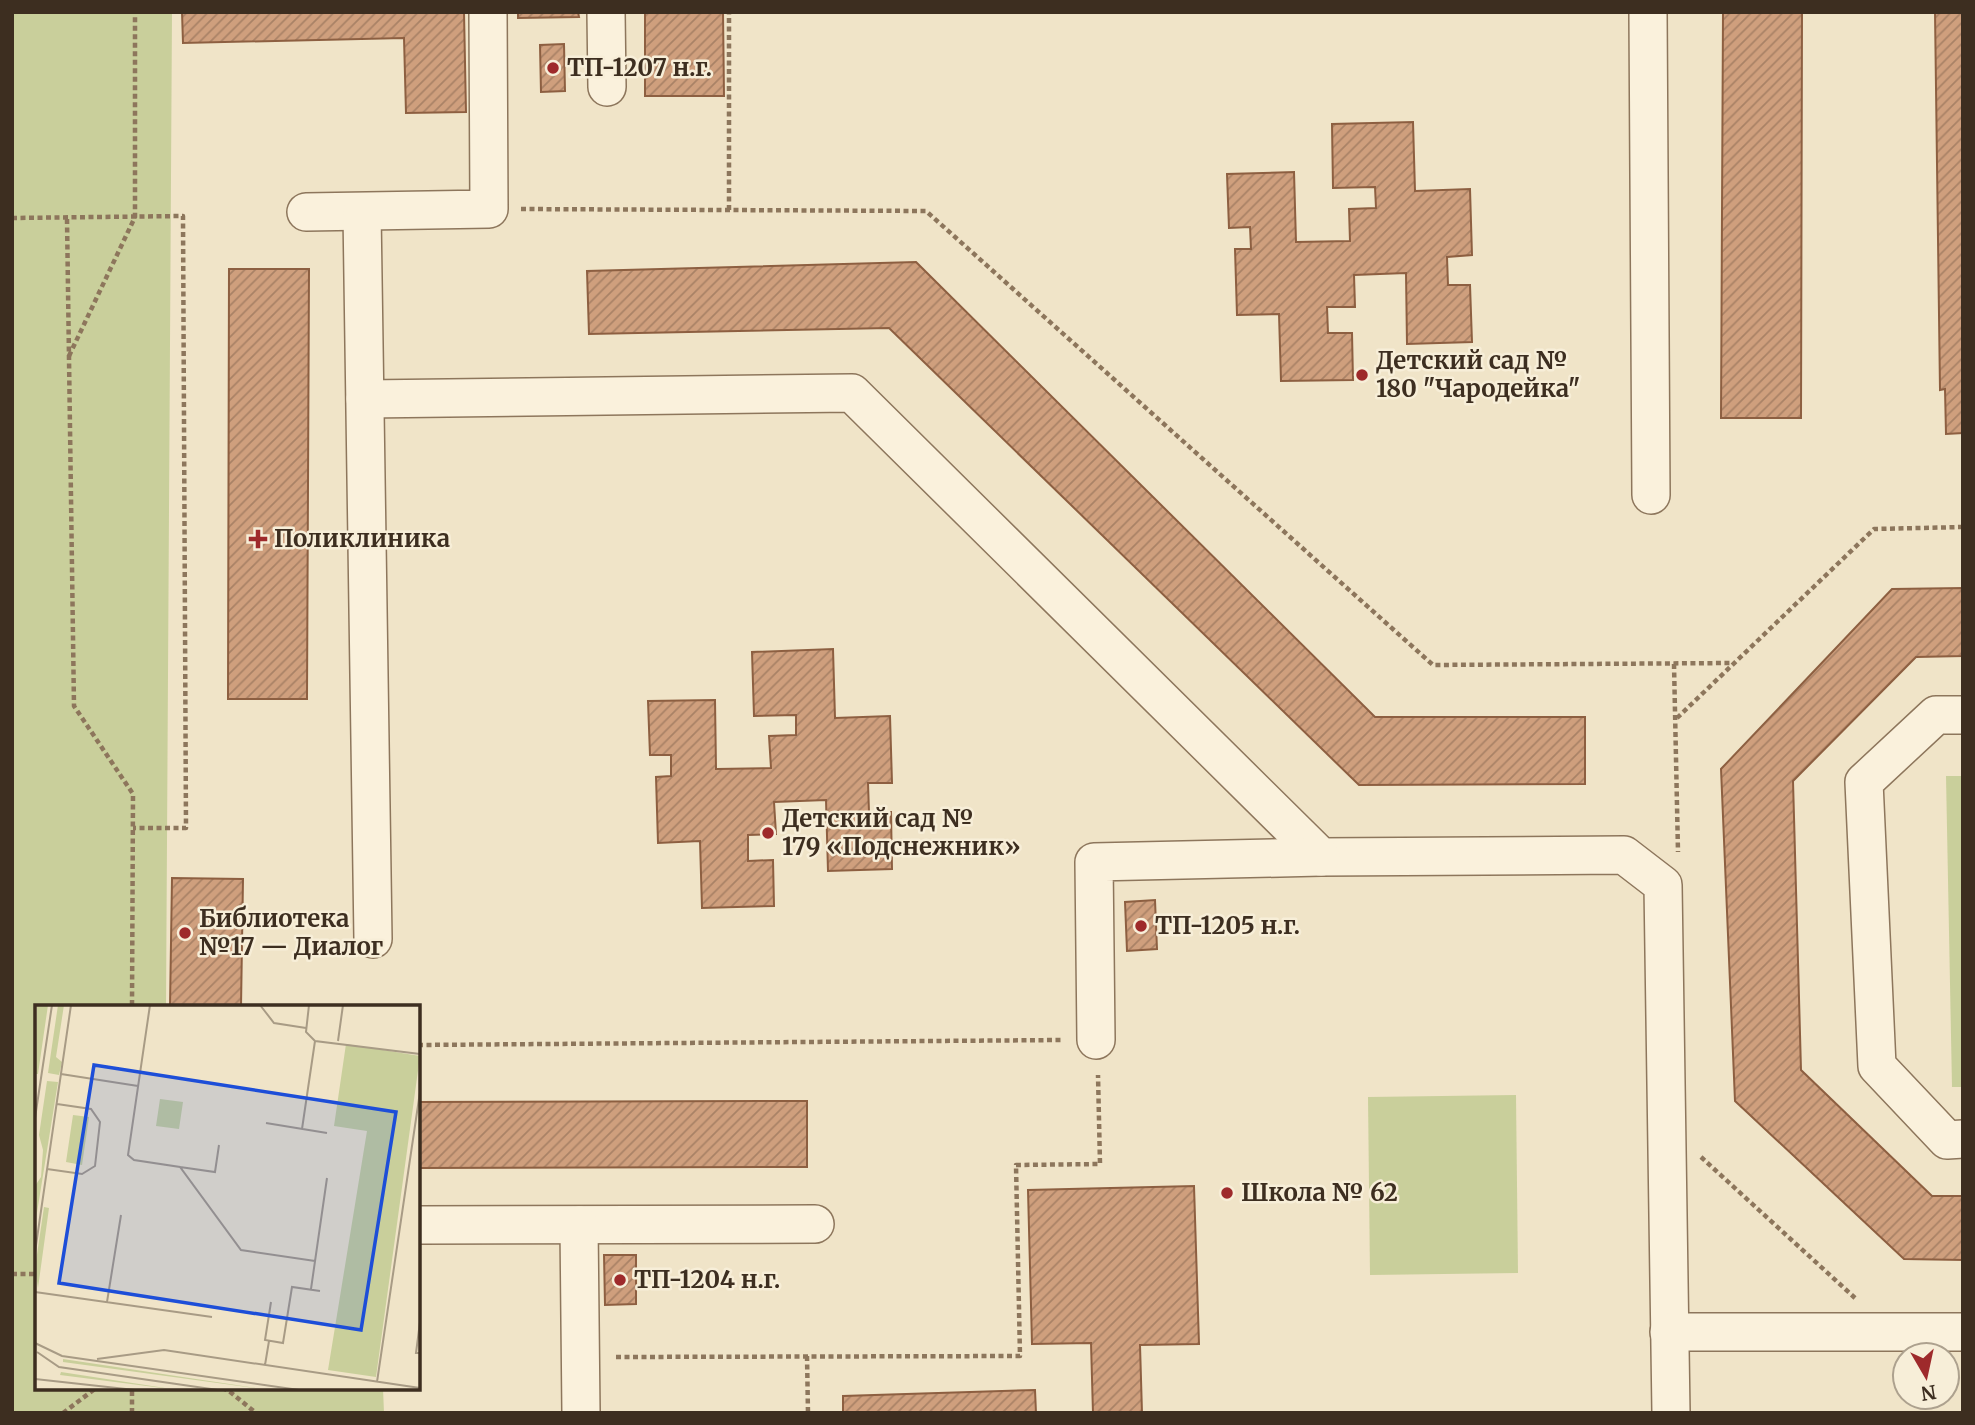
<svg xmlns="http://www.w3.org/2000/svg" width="1975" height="1425" font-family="Merriweather,serif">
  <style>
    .green { fill: #c9cf9b }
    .building { fill: url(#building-hatch); stroke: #8d5f41; stroke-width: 2 }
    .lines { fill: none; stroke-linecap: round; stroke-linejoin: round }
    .minor-casing { stroke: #8d765c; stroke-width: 40 }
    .path { stroke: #8d765c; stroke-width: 4.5; stroke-dasharray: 5 3.5; stroke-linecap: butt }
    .minor { stroke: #faf1dc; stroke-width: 37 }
    .poi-dot { fill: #9e2a2b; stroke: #f7eed8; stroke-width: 2.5 }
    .labels { text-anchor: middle; stroke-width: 5; stroke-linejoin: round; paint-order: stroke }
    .poi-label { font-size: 24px; font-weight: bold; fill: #3d2e20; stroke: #f7eed8; text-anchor: start }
    .inset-road { fill: none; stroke: #a89b85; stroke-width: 2 }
    .view { fill: #1d4ed8; fill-opacity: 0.15; stroke: #1d4ed8; stroke-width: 3.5 }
    .inset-edge { fill: none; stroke: #3d2e20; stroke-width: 3.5 }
  </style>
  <defs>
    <pattern id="building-hatch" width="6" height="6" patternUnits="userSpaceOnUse" patternTransform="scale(1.75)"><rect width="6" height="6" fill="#cf9f7d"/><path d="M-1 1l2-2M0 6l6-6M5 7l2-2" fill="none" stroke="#a98266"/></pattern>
  </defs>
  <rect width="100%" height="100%" fill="#f0e4c8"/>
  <g class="green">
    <path d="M12,12H172L166,1007H37V1388H383L384,1413H12Z"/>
    <path d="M1946,776H1963V1087H1952Z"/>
    <path d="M1516,1095L1518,1273L1370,1275L1368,1097Z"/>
  </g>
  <g class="building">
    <path d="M182,12H464L466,112L406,113L404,38L183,43Z"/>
    <path d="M518,12H578L579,17L518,18Z"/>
    <path d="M645,12H723L724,96H645Z"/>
    <path d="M1723,12H1802L1801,418H1721Z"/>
    <path d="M1935,12H1963V433L1946,434L1945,389L1940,390Z"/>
    <path d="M564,44L565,91L541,92L540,45Z"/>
    <path d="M1413,122L1415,191L1470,189L1472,255L1447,257L1448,285H1470L1472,342L1407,344L1406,273L1354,275L1355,307H1327L1328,333H1352L1353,380L1281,381L1279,314L1237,315L1235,249H1251L1250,227L1229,228L1227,174L1294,172L1296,242L1350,241L1349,209L1376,208L1375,187L1333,188L1332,124Z"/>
    <path d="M916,262L1375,717H1585V784L1359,785L889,328L589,334L587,271Z"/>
    <path d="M229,269H309L307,699H228Z"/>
    <path d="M1963,588V656L1916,657L1793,781L1801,1070L1932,1196H1963V1260L1904,1259L1735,1101L1721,769L1892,589Z"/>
    <path d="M833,649L835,718L890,716L892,783H868L869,812H891L892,869L828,871L826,800L774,802L776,834L748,835V861L773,860L774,906L702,908L700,841L658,843L656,777L671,776V755H650L648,701L715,700L716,769L771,768L769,736L796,735V715L754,716L752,652Z"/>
    <path d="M172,878L243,879L241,1007H170Z"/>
    <path d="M1155,900L1157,949L1127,951L1125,902Z"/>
    <path d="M807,1101V1167L418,1168V1102Z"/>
    <path d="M1194,1186L1199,1344L1140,1345L1142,1413H1093L1091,1343L1032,1344L1028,1190Z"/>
    <path d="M604,1255H636V1304L605,1305Z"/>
    <path d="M1035,1390L1036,1413H843V1396Z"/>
  </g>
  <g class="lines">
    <defs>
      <g id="minor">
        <path d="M606,12L607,87"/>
        <path d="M1648,12L1651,495"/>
        <path d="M306,212L489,209L488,12"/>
        <path d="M362,212L373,939"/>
        <path d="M365,399L852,393L1321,857L1624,855L1663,885L1671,1413"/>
        <path d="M1963,715H1936L1864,782L1877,1066L1947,1140L1963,1139"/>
        <path d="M1096,1040L1094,862L1321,857"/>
        <path d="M419,1225L815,1224"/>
        <path d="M579,1225L581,1413"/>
        <path d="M1669,1332H1963"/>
      </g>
    </defs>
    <use href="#minor" class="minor-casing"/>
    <g class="path">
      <path d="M521,209L926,211L1433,665L1733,663"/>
      <path d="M729,210V12"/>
      <path d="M12,218L183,216L186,828H133"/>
      <path d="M67,219L74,706L133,794L132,1007"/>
      <path d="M69,356L135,217V12"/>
      <path d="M1674,664L1678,852"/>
      <path d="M1677,718L1874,529L1963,527"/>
      <path d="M418,1045L1062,1040"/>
      <path d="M1701,1157L1855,1298"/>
      <path d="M12,1274H37"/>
      <path d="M807,1356L808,1413"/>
      <path d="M616,1357L1020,1356L1016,1165L1100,1164L1098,1075"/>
      <path d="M222,1388L229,1391L256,1413"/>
      <path d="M63,1413L96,1388"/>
      <path d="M132,1413V1388"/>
    </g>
    <use href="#minor" class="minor"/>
  </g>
  <g class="poi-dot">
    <circle cx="553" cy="68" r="7"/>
    <circle cx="1362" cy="375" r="7"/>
    <path d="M254.5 528.5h7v7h7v7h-7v7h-7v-7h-7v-7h7z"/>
    <circle cx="768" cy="833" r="7"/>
    <circle cx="1141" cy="926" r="7"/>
    <circle cx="185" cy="933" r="7"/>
    <circle cx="1227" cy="1193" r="7"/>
    <circle cx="620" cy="1280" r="7"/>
  </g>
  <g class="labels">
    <g class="poi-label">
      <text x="567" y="76">ТП-1207 н.г.</text>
      <text x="1376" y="369">Детский сад №<tspan x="1376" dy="28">180 "Чародейка"</tspan></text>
      <text x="274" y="547">Поликлиника</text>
      <text x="782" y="827">Детский сад №<tspan x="782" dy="28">179 «Подснежник»</tspan></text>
      <text x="199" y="927">Библиотека<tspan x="199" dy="28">№17 — Диалог</tspan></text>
      <text x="1155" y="934">ТП-1205 н.г.</text>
      <text x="1241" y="1201">Школа № 62</text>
      <text x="634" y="1288">ТП-1204 н.г.</text>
    </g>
  </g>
  <g transform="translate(35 1005)">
    <rect width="385" height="385" fill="#f0e4c8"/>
    <path d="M2,0H13L3,69H0ZM23,0H29L21,52L27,57L24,70L13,68ZM311,39L385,51L341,372L293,365L332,126L299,121ZM12,76L23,77L0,220V181L6,172L8,145L4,130ZM125,94L148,97L144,124L121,121ZM38,110L54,112L47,160L31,157ZM9,202L14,203L3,283L0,263ZM28,354L234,385L28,357ZM26,367L143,385L25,370Z" fill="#c9cf9b"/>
    <path class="inset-road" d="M115,0L93,150L99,155L145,162L206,245L280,256M225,0L239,18L271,23M274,0L271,27L280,36L385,49M303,36L308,0M26,69L103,81M0,113L17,0M231,118L292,128M267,124L280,36M145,162L180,167L184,140M12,164L47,169L60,161L65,117L56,104L22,99M0,247L36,0M276,284L292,173M0,287L177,312M72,297L86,210M236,297L230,335L248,338L257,282L285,286M385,317L381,348H385M0,338L27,351L264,385M2,347L24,362L183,385M62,354L129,345L385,383M230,360L234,336M0,374L100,385M342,377L385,87"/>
    <path class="view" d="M59,60L361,107L326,325L24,278Z"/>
    <rect width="385" height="385" class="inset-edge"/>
  </g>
  <rect width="1975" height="1425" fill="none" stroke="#3d2e20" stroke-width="28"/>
  <g transform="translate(1926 1376) rotate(171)"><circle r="33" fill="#f7eed8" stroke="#ada18e" stroke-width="2"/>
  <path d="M0-5L12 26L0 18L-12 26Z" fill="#9e2a2b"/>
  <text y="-10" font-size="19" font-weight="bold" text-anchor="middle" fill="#3d2e20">N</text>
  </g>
</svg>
